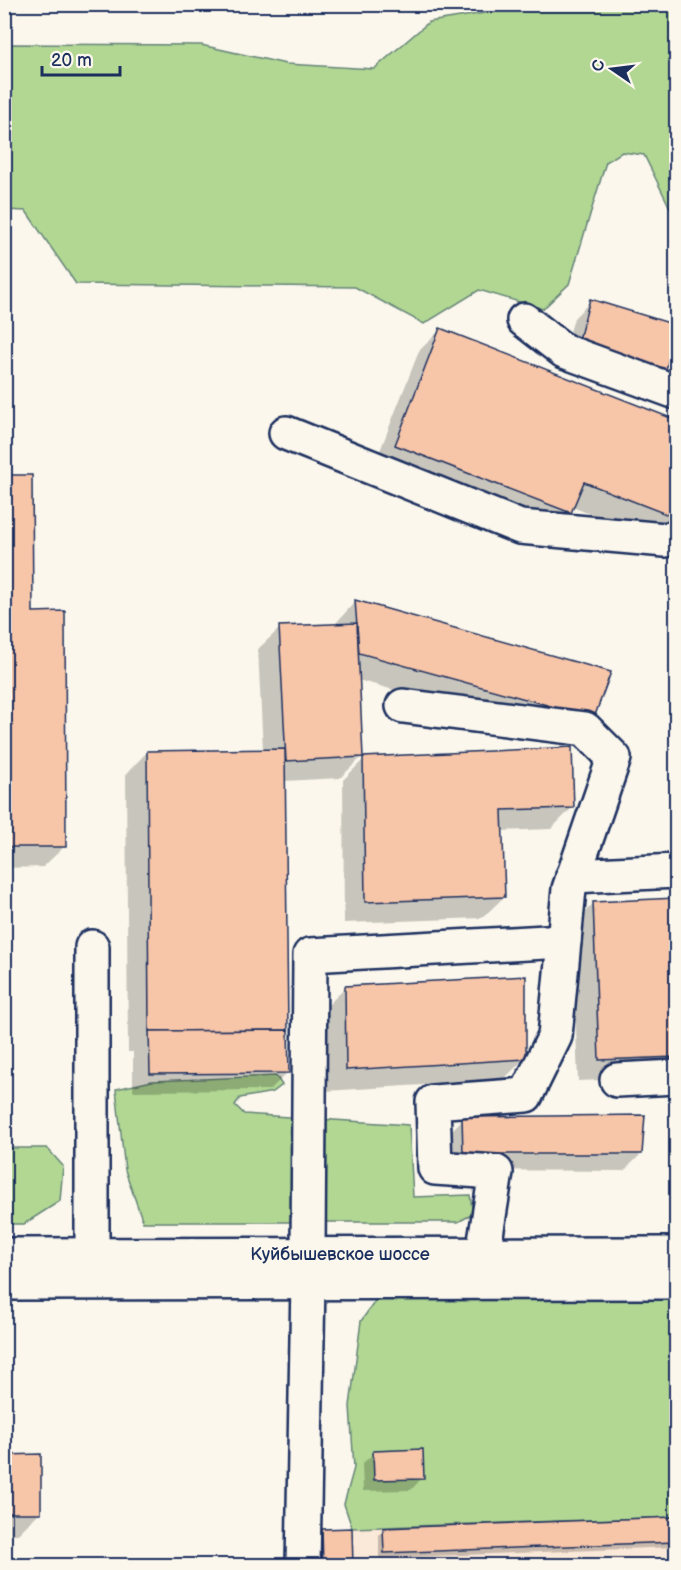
<svg xmlns="http://www.w3.org/2000/svg" width="681" height="1570" font-family="'Balsamiq Sans',sans-serif">
  <style>
    .built { fill: #fae8d8 }
    .green { fill: #b1d793; stroke: #668378; stroke-width: 1.5 }
    .shadow { fill: #0003 }
    .building { fill: #f7c5a8; stroke: #1b2f5e; stroke-width: 1.5 }
    .lines { fill: none; stroke-linecap: round; stroke-linejoin: round }
    .minor-casing { stroke: #1b2f5e; stroke-width: 38 }
    .major-casing { stroke: #1b2f5e; stroke-width: 38 }
    .minor { stroke: #fbf7ec; stroke-width: 33 }
    .major { stroke: #fbf7ec; stroke-width: 33 }
    .labels { text-anchor: middle; stroke-width: 6; stroke-linejoin: round; paint-order: stroke }
    .street-label { font-size: 18px; fill: #1b2f5e; stroke: #fbf7ec }
  </style>
  <rect width="100%" height="100%" fill="#fbf7ec"/>
  <filter id="ink" filterUnits="userSpaceOnUse"><feTurbulence type="fractalNoise" baseFrequency=".0167" numOctaves="2"/><feDisplacementMap in="SourceGraphic" scale="12" xChannelSelector="R" yChannelSelector="G"/><feConvolveMatrix kernelMatrix="1 2 1 2 8 2 1 2 1" color-interpolation-filters="sRGB"/></filter>
  <g filter="url(#ink)">
    <path class="built" d="M676,1517V1565H323L322,1529Z"/>
    <g class="green">
      <path d="M540,4L676,5V220L644,155L622,152L606,162L569,284L543,309L479,290L424,324L355,287L76,284L26,211L5,210V44L201,45L286,64L374,69L429,22Z"/>
      <path d="M276,1076L282,1085L273,1092L240,1098L235,1105L244,1114L409,1125L413,1197L470,1195L473,1214L458,1222H143L125,1170L116,1089L152,1081Z"/>
      <path d="M4,1148H47L63,1166L60,1201L24,1224H5Z"/>
      <path d="M378,1297L676,1298V1517L352,1528L344,1504L354,1468L350,1406L361,1321Z"/>
    </g>
    <g class="shadow">
      <path d="M591,301L676,326L665,368L648,385L562,360L574,318Z"/>
      <path d="M440,330L676,421V532L665,543L572,507L548,534L374,466L419,351Z"/>
      <path d="M4,477L31,613L65,846L43,867L4,868Z"/>
      <path d="M355,602L609,673L571,739L358,680L362,757L340,778L284,781L287,1073L270,1090L133,1091V1052H128L126,774L147,752L263,751L258,649L280,628L334,625Z"/>
      <path d="M364,759L573,807L551,829L501,831L504,897L482,918L344,923L343,780Z"/>
      <path d="M676,900V1077L578,1081L572,925L594,903Z"/>
      <path d="M345,988L524,1059L503,1080L325,1091L324,1009Z"/>
      <path d="M463,1119L641,1154L624,1171L446,1170V1136Z"/>
      <path d="M374,1453L422,1478L411,1490L363,1491L362,1464Z"/>
      <path d="M4,1456L40,1512L18,1534H4Z"/>
      <path d="M676,1519V1547L379,1558V1535L384,1529Z"/>
      <path d="M323,1530L352,1566H318L317,1536Z"/>
    </g>
    <g class="building">
      <path d="M590,299L676,325V334L666,369L578,343Z"/>
      <path d="M440,328L676,420V518L584,482L571,513L395,445Z"/>
      <path d="M4,475H32L33,612L65,611L66,847H4Z"/>
      <path d="M355,600L611,672L594,718L359,653Z"/>
      <path d="M357,623L363,757L286,761L279,626Z"/>
      <path d="M572,747L574,808L502,810L505,897L365,902L363,757Z"/>
      <path d="M285,749L288,1030L149,1031L147,751Z"/>
      <path d="M676,898V1057L599,1060L593,902Z"/>
      <path d="M526,976V1059L346,1070L345,986Z"/>
      <path d="M288,1030L289,1073L150,1074L149,1031Z"/>
      <path d="M645,1115L642,1154H463L462,1117Z"/>
      <path d="M423,1449L424,1479L374,1480L373,1451Z"/>
      <path d="M41,1454V1513H4V1455Z"/>
      <path d="M676,1517V1542L384,1553L383,1528Z"/>
      <path d="M352,1528L353,1566H323L322,1529Z"/>
    </g>
    <g class="lines">
      <defs>
        <g id="minor">
          <path d="M524,320L564,351L676,392"/>
          <path d="M286,433L520,527L665,540L676,538"/>
          <path d="M403,706L585,729L614,758L569,889L555,1036L526,1095L433,1102L435,1168L496,1172L483,1254"/>
          <path d="M573,876L676,871"/>
          <path d="M617,1080L676,1077"/>
          <path d="M308,1253L310,955L564,941"/>
          <path d="M92,1255V947"/>
          <path d="M303,1566L308,1281"/>
        </g>
        <g id="major">
          <path d="M4,1255L676,1254"/>
          <path d="M4,1283L676,1282"/>
        </g>
      </defs>
      <use href="#minor" class="minor-casing"/>
      <use href="#major" class="major-casing"/>
      <use href="#minor" class="minor"/>
      <use href="#major" class="major"/>
    </g>
  </g>
  <g class="labels">
    <g class="street-label">
      <text x="340" y="1260">Куйбышевское шоссе</text>
    </g>
  </g>
  <rect width="681" height="1570" fill="none" stroke="#fbf7ec" stroke-width="24"/>
  <rect x="12" y="12" width="657" height="1546" fill="none" stroke="#1b2f5e" stroke-width="2" filter="url(#ink)"/>
  <g transform="translate(612 69) rotate(284)" stroke="#fbf7ec" stroke-width="4.5" paint-order="stroke">
  <path d="M0-4.5L10 22L0 15L-10 22Z" fill="#1b2f5e"/>
  <text y="-9" font-size="16" font-weight="bold" text-anchor="middle" fill="#1b2f5e">С</text>
  </g>
  <path d="M42 66v9h78v-9" fill="none" stroke="#1b2f5e" stroke-width="3"/>
  <text x="51" y="66" font-size="18" fill="#1b2f5e" stroke="#fbf7ec" stroke-width="4.5" paint-order="stroke">20 m</text>
</svg>
